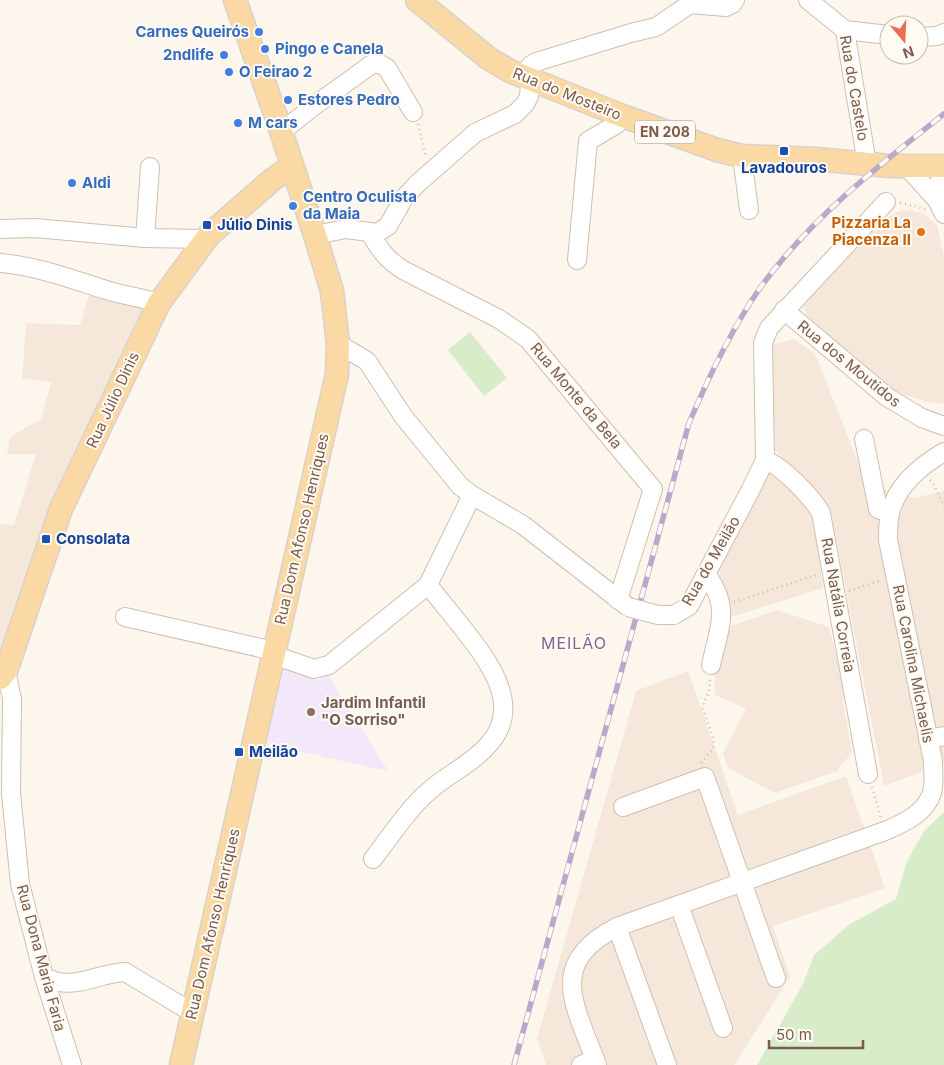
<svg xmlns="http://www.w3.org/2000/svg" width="944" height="1065" font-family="Inter,sans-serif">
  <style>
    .residential { fill: #f5e8da }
    .education { fill: #f3e8fa }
    .green { fill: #d8ecc9 }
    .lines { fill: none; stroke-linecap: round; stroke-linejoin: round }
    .minor-casing { stroke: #d1beb0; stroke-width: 20 }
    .major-casing { stroke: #dad1cd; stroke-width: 25 }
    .path { stroke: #d9b8a5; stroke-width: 2.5; stroke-dasharray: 1 4; stroke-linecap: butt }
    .minor { stroke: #fff; stroke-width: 18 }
    .major { stroke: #fbd9a5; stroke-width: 22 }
    .rail-casing { stroke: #b9a8c9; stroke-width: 5.5 }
    .rail { stroke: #fffaf3; stroke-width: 4; stroke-dasharray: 11; stroke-linecap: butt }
    .minor-bridge-casing { stroke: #d1beb0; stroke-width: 20; stroke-linecap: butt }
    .minor-bridge { stroke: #fff; stroke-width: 18 }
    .shop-dot { fill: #3f7fe0; stroke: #fffaf3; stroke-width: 2 }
    .transit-dot { fill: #1a4fb4; stroke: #fffaf3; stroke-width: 2 }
    .food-dot { fill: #e8710a; stroke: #fffaf3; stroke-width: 2 }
    .education-dot { fill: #8d6e63; stroke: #fffaf3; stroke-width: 2 }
    .labels { text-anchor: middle; stroke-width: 4; stroke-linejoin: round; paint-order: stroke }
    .shield { fill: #fffaf3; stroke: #a28b7f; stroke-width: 1 }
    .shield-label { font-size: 14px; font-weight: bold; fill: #7a5c4d }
    .shop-label { font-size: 15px; font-weight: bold; fill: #366cbe; stroke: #fffaf3; text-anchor: start }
    .street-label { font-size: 15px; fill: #7a5c4d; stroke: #fffaf3 }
    .transit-label { font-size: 15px; font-weight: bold; fill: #164399; stroke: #fffaf3; text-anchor: start }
    .food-label { font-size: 15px; font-weight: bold; fill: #c56008; stroke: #fffaf3; text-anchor: end }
    .education-label { font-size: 15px; font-weight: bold; fill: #785e54; stroke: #fffaf3; text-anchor: start }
    .neighbourhood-label { font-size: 16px; letter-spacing: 1px; fill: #846695; stroke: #fffaf3 }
  </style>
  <rect width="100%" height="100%" fill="#fdf6ec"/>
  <g class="residential">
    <path d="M909,210L924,214L937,225L944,256V403L940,404L917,399L895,392L806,317L804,305L882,221L897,212Z"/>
    <path d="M90,291L157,304L0,666V524L14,525L36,454H7L10,437L41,419L51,382L22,378L26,323L80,325Z"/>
    <path d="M794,339L815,354L867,485L914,498L944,491V763L884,786L830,507L775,450L772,345Z"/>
    <path d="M769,469L814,511L823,588L728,618L717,564Z"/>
    <path d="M777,610L829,627L845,688L843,702L852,752L837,771L775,793L728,768L723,753L746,709L715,695V674L731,626Z"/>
    <path d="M688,671L738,815L846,776L885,888L773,926L790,977L734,1065H546L537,1039L636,691Z"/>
  </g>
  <path class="education" d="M282,666L307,675L311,679L318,680L328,675L388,771L264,744Z"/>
  <g class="green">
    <path d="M470,332L507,378L484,396L448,350Z"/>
    <path d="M944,812V1065H757L803,984L814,955L850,924L896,899L907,861L924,831Z"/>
  </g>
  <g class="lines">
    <defs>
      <g id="minor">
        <path d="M808,0L845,30L867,164"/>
        <path d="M845,30L889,35"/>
        <path d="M919,37L937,36L944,33"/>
        <path d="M281,132L318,103L372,64H380L387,68L413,112"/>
        <path d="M742,156L749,210"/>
        <path d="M906,166L937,200L944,214"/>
        <path d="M937,200L939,183L944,173"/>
        <path d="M0,229L35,228L145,238L205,239"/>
        <path d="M370,233C380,250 386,259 403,270L499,319L528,339L653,489L618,600"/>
        <path d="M315,235L346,229L377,233L388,226L404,198L417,184L475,133L515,114L525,104L529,96L530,86L528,79V70L531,65L536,62L631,33L656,27L690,4L726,7L732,4L735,0"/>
        <path d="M145,238L150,167"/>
        <path d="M577,260L588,141L617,124L620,115"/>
        <path d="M0,263C37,266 71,279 106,290C123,295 141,298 159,303"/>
        <path d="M784,310L887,397L922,418L944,426"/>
        <path d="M338,344L367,361L403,416L460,486L472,495L523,525L627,606"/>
        <path d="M864,439L878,509L890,513"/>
        <path d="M765,460C782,466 812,497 821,513L868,774"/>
        <path d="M707,575C731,609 719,627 711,665"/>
        <path d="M658,615H674L689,606L750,491L765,460L763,343L769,328L886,202"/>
        <path d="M125,617L274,651L282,658L314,669L329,665L428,585L472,495"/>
        <path d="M6,671L12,699L11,793L20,884L44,977L72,1065"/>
        <path d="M928,739L944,736"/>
        <path d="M623,807L705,777L776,978"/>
        <path d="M373,859C391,836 407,810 429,791C448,774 472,764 489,744C524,705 487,659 461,626C450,612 439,599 428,585"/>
        <path d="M679,905L723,1028"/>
        <path d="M617,927L667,1065"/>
        <path d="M44,977C49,979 54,981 59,982C81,986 102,973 125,972L193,1013"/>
        <path d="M581,1065L595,1060"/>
        <path d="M597,1065C576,1006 545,964 617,927L885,831C904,823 929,812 933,788C934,779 933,770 933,761L888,540C888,531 888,521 890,513C897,485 920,466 944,452"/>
      </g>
      <g id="major">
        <path d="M417,0L488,58L510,71L620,115L717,150L742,156L816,159L890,166H944"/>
        <path d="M0,678L6,671L61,509L159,303L209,235L272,180L292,166"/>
        <path d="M181,1065L337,374L338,344L332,291L315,235L277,119L235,0"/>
      </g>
    </defs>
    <use href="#minor" class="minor-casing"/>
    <use href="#major" class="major-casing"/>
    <g class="path">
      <path d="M418,124L426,157"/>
      <path d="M900,203L915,206L926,210"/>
      <path d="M930,480L934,485L944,507"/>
      <path d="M849,591L882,580"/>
      <path d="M734,602L819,574"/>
      <path d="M701,763L713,749L714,740L703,709L704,701L709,692L710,679"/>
      <path d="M872,787L881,818"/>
    </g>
    <use href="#minor" class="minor"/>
    <use href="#major" class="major"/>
    <defs>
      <path id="rail" d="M514,1065L689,423C709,376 731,330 760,288C809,220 878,166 944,114"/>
    </defs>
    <use href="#rail" class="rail-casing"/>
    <use href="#rail" class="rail"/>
    <defs>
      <path id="minor-bridge" d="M628,607L658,615"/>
    </defs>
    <use href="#minor-bridge" class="minor-bridge-casing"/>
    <use href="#minor-bridge" class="minor-bridge"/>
  </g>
  <g class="shop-dot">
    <circle cx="259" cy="32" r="5"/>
    <circle cx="265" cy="49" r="5"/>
    <circle cx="224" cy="55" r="5"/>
    <circle cx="229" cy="72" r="5"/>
    <circle cx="288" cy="100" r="5"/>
    <circle cx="238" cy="123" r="5"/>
    <circle cx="72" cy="183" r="5"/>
    <circle cx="293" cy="206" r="5"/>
  </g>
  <g class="transit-dot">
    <rect x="779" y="146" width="10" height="10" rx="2.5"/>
    <rect x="202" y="220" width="10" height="10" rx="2.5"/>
    <rect x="41" y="534" width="10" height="10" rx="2.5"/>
    <rect x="234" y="747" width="10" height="10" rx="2.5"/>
  </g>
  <circle class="food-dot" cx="921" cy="232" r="5"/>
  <circle class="education-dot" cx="311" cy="712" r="5"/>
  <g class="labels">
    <rect class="shield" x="635" y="120.5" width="60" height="23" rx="4"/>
    <g class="shield-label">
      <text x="665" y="137">EN 208</text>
    </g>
    <g class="shop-label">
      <text x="249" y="37" text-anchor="end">Carnes Queirós</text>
      <text x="275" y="54">Pingo e Canela</text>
      <text x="214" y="60" text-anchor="end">2ndlife</text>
      <text x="239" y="77">O Feirao 2</text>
      <text x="298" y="105">Estores Pedro</text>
      <text x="248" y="128">M cars</text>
      <text x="82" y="188">Aldi</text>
      <text x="303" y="202">Centro Oculista<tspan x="303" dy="17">da Maia</tspan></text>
    </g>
    <g class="street-label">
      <text transform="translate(854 88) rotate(80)" y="5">Rua do Castelo</text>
      <text transform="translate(567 94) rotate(22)" y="5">Rua do Mosteiro</text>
      <text transform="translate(849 364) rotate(39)" y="5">Rua dos Moutidos</text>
      <text transform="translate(576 396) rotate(50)" y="5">Rua Monte da Bela</text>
      <text transform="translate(113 400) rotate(-65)" y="5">Rua Júlio Dinis</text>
      <text transform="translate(302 529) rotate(-77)" y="5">Rua Dom Afonso Henriques</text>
      <text transform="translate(711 561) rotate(-60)" y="5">Rua do Meilão</text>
      <text transform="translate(838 605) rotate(80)" y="5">Rua Natália Correia</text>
      <text transform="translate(913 664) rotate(79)" y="5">Rua Carolina Michaelis</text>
      <text transform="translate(213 924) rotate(-77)" y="5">Rua Dom Afonso Henriques</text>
      <text transform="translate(41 958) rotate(75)" y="5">Rua Dona Maria Faria</text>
    </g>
    <g class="transit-label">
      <text x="784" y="173" text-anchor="middle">Lavadouros</text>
      <text x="217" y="230">Júlio Dinis</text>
      <text x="56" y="544">Consolata</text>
      <text x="249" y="757">Meilão</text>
    </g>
    <g class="food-label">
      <text x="911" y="228">Pizzaria La<tspan x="911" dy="17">Piacenza II</tspan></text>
    </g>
    <g class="education-label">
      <text x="321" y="708">Jardim Infantil<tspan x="321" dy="17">"O Sorriso"</tspan></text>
    </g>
    <g class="neighbourhood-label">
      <text x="574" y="649">MEILÃO</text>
    </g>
  </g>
  <g transform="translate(904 40) rotate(161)"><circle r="24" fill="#fffaf3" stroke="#cabbb1"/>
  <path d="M0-4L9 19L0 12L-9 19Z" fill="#e76f51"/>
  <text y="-8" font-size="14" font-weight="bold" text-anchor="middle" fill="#7a5c4d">N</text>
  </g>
  <path d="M769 1040v8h94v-8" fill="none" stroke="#7a5c4d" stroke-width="2.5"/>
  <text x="776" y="1040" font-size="15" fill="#7a5c4d" stroke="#fffaf3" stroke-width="4" paint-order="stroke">50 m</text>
</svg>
